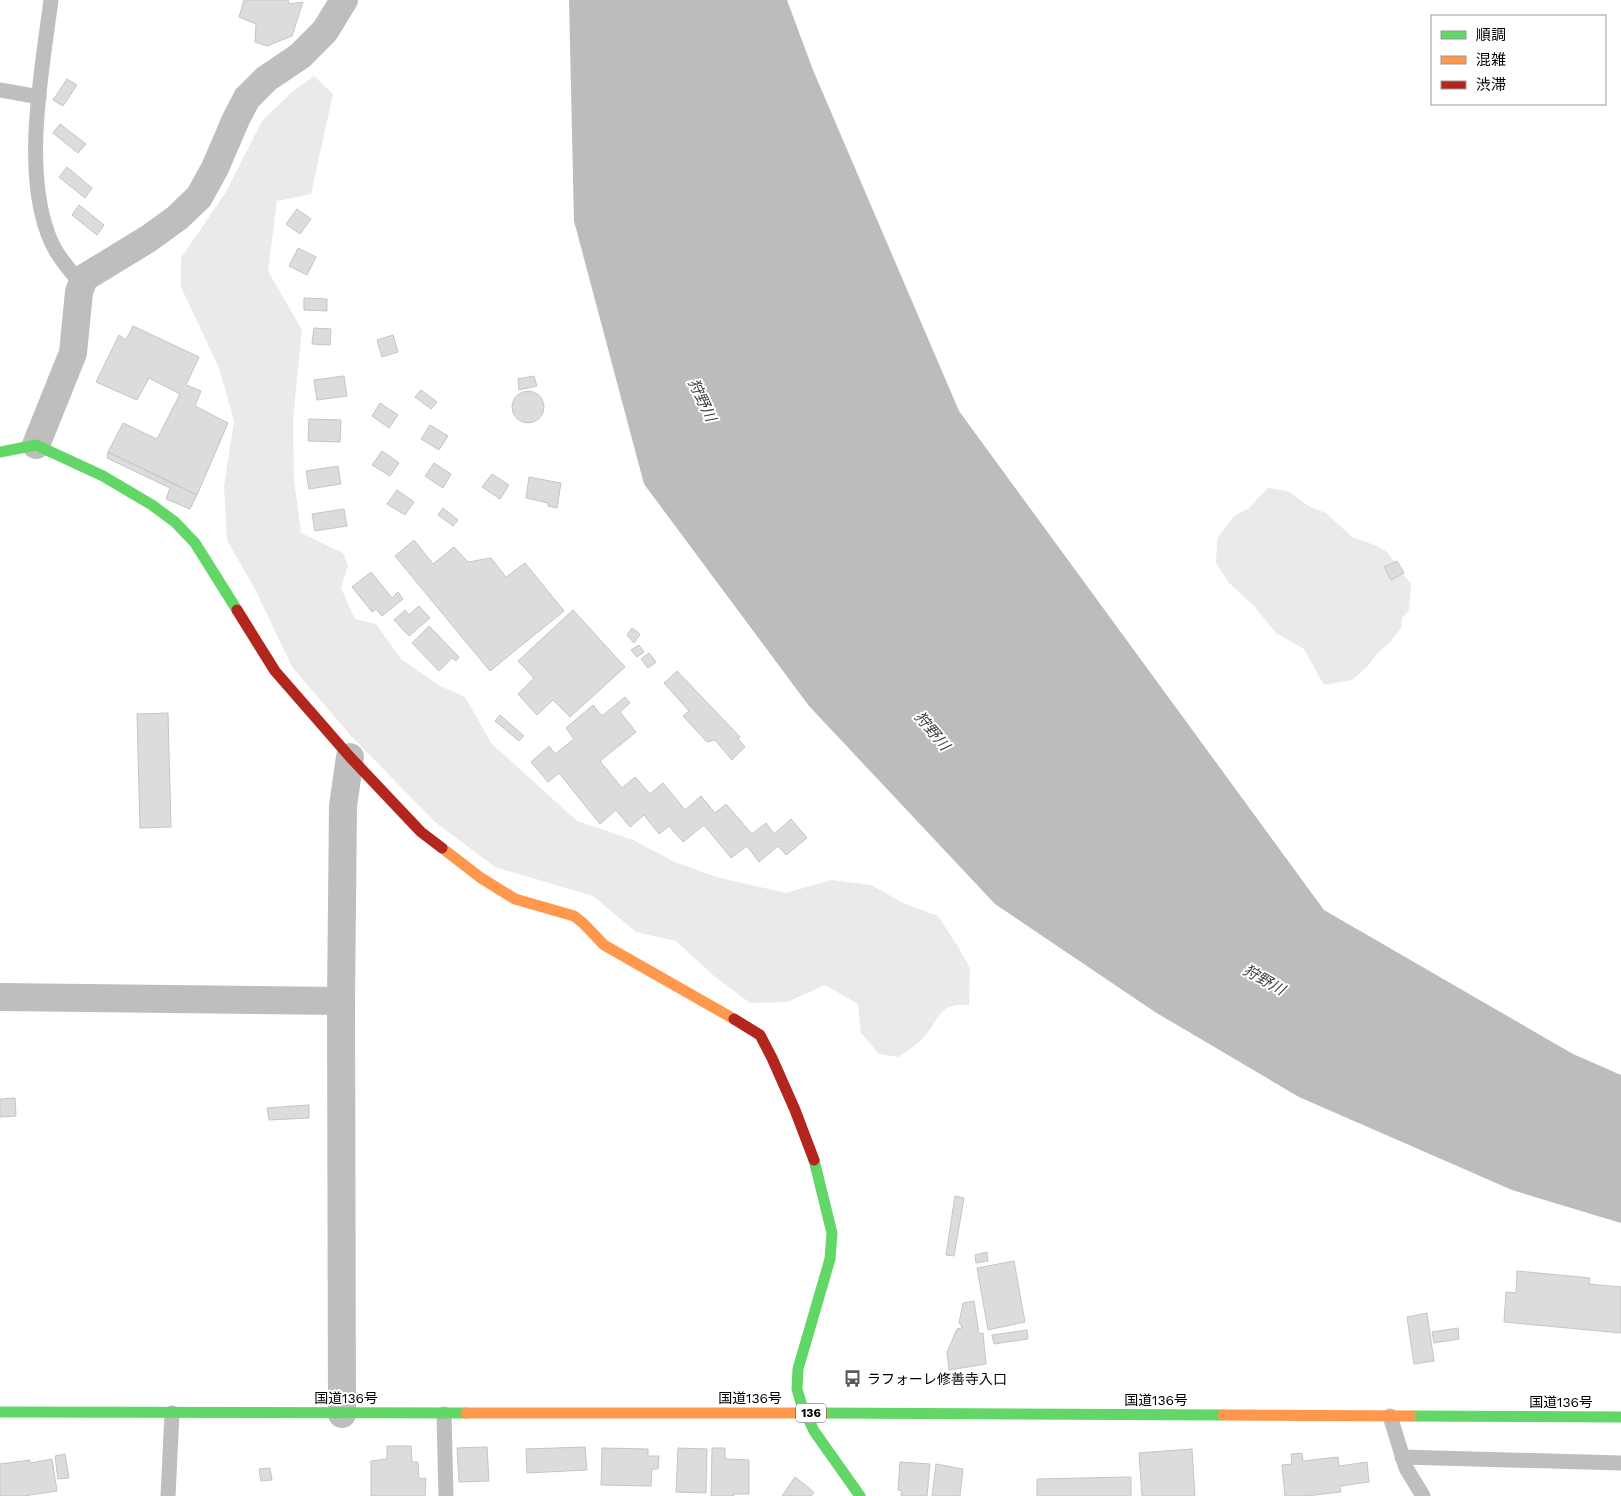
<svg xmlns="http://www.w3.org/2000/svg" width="1621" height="1496" font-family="'Work Sans','Noto Sans JP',sans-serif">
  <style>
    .green { fill: #eaeaea }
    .water { fill: #bcbcbc }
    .building { fill: #dcdcdc; stroke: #c5c5c5 }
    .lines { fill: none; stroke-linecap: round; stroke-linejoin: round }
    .lane { stroke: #bebebe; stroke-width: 15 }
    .street { stroke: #bebebe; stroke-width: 28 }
    .fast { stroke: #63d668; stroke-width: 11 }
    .slow { stroke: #ff974d; stroke-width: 11 }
    .jam { stroke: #b3261e; stroke-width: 11 }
    .labels { text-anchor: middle; stroke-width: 4; stroke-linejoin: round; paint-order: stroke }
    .shield { fill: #fff; stroke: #4c4c4c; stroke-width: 1 }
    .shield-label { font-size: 12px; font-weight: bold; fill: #000 }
    .poi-label { font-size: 14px; fill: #000; stroke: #fff; text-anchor: start }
    .street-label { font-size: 14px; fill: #000; stroke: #fff }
    .water-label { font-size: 15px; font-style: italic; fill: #404040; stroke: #fff }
  </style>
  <rect width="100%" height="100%" fill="#fff"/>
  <g class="green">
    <path d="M314,76L333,94L311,194L277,201L268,271L302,330L293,420L294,480L301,533L343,553L348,565L341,588L355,619L376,624L401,659L440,686L465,697L491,743L577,821L633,840L675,862L716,877L786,893L831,880L871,885L903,903L938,916L959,948L970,968L969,1005C938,1003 941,1017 924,1037C917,1045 907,1051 898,1057L879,1054L861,1033L858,1004L825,985L787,1002L750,1003L714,976L676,941L636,932L593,896L495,867L435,822L351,736L292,667L256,591L227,540L224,486L234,421L219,368L181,287V258L226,192L262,121L292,92Z"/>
    <path d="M1268,488L1288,491L1310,507L1326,513L1352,537L1377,546L1387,552L1411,584L1409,610L1402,618L1401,628L1390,642L1378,653L1367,667L1352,680L1324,685L1304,649L1276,633L1254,606L1229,583L1216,563L1217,539L1234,516L1249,508Z"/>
  </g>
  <path class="water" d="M569,0H787L813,70L959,411L1324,910L1573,1054L1621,1075V1223L1512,1190L1299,1097L1155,1012L995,904L809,706L644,484L574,221Z"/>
  <g class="building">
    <path d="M244,0H288L289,4L303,2L292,36L267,46L255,42L256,24L239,17Z"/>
    <path d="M67,79L77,85L63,106L53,100Z"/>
    <path d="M60,124L86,144L78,153L53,133Z"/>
    <path d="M67,167L92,188L85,198L59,177Z"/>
    <path d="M79,205L104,225L97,235L72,215Z"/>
    <path d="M297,209L311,219L300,234L286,224Z"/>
    <path d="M298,248L316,257L307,275L289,266Z"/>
    <path d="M304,298L327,299V311L304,310Z"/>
    <path d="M133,326L199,357L186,385L201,391L195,406L228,423L197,495L108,452L123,423L157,439L180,394L149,378L137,400L96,382L119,335L126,340Z"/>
    <path d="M314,328L331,329L330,345L312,344Z"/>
    <path d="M393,335L398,352L382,357L377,340Z"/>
    <path d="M344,376L347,396L317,400L314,380Z"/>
    <path d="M534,376L537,386L519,390L518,379Z"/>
    <path d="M421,390L437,402L431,409L415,397Z"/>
    <circle cx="528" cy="407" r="16"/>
    <path d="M380,403L398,415L389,428L372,416Z"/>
    <path d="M309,419L341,420L340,442L308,441Z"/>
    <path d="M430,425L448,436L439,450L421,439Z"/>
    <path d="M382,451L399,463L390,476L372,465Z"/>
    <path d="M108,452L197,495L190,509L166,499L170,488L107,458Z"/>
    <path d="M434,463L451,474L443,488L425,476Z"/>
    <path d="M338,466L341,484L309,489L306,471Z"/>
    <path d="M492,474L509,485L500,499L482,487Z"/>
    <path d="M529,477L561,483L557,508L548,506V503L526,498Z"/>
    <path d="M397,490L414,502L405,515L387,504Z"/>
    <path d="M443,508L458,520L453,526L438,515Z"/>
    <path d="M344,509L347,526L315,531L312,514Z"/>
    <path d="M414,540L433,564L454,547L468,562L491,558L506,577L525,563L564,611L490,671L395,556Z"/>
    <path d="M1397,561L1404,573L1391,580L1384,567Z"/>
    <path d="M371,572L392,598L398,592L403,599L382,616L376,609L372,612L352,587Z"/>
    <path d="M419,606L430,618L409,636L394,620L405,610L409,615Z"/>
    <path d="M573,610L625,667L570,717L553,700L537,715L518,694L534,678L518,661Z"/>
    <path d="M429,626L459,657L456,661L452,658L439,671L412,643Z"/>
    <path d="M632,628L640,634L634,643L627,635Z"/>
    <path d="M639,645L644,652L637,657L631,650Z"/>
    <path d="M649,653L656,662L648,668L641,659Z"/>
    <path d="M677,671L740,737L738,739L745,747L732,760L715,740L707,742L683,716L689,711L664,683Z"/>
    <path d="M625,697L630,703L620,712L636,732L600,761L622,788L635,777L650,794L663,783L685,810L701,796L715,813L726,804L752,834L766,823L774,834L791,819L807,838L786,855L778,846L759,862L747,846L731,858L704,825L683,842L669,826L659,834L644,815L630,827L616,810L600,824L559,773L548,782L531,762L549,746L555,754L574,739L566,728L593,705L602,716Z"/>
    <path d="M168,713L171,827L140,828L137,714Z"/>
    <path d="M500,715L524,736L519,741L495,721Z"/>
    <path d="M15,1098L16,1116L0,1117V1099Z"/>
    <path d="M309,1105V1118L269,1120L267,1108Z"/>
    <path d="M955,1196L964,1198L954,1256L946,1255Z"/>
    <path d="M987,1252L988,1261L976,1263L975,1255Z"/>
    <path d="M1014,1261L1025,1322L988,1330L977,1268Z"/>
    <path d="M1517,1271L1590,1278L1589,1284L1621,1287V1333L1504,1322L1506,1292L1516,1293Z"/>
    <path d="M974,1301L979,1334L983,1333L986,1364L949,1370L947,1352L957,1329L962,1328L961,1325L959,1323L963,1303Z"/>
    <path d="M1427,1313L1434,1361L1414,1364L1407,1317Z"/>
    <path d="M1458,1328L1459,1339L1434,1343L1432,1332Z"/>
    <path d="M1027,1330L1028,1339L994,1344L992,1335Z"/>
    <path d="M387,1446H411L412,1462H418L419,1479L426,1478L425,1496H371V1461L387,1459Z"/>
    <path d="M487,1447L489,1481L459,1482L457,1448Z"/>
    <path d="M585,1447L587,1470L527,1473L526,1449Z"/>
    <path d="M602,1448L648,1449V1456H659L658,1469H652L651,1486L601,1485Z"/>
    <path d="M678,1448L707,1449L706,1493L676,1492Z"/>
    <path d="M712,1448H725V1459L749,1460V1494H734V1496H711Z"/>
    <path d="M1192,1449L1195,1496H1142L1139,1453Z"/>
    <path d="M1302,1453L1303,1461L1338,1457L1339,1466L1367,1462L1369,1482L1340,1486L1341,1492L1306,1496H1285L1282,1465L1292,1464L1291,1454Z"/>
    <path d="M65,1454L69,1478L58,1479L55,1456Z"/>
    <path d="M52,1459L57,1491L24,1496H0V1464L30,1460V1463Z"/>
    <path d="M900,1462L930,1464L927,1496H901L902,1491L898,1490Z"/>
    <path d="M936,1464L963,1469L960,1496H932Z"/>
    <path d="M270,1468L272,1480L261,1481L259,1469Z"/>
    <path d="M795,1477L814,1492L811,1496H782Z"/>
    <path d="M1131,1477V1496H1037V1479Z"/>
  </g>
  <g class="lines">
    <g class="lane">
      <path d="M51,0C42,70 23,167 48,234C55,254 69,269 82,285"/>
      <path d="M0,90L39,97"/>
      <path d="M444,1414L446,1496"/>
      <path d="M1390,1416L1406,1468L1423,1496"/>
      <path d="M1402,1457L1621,1463"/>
      <path d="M168,1496L172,1413"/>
    </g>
    <g class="street">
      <path d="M36,445L73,353L79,292L84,278L148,239L177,218L199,197L215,168L236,119L247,98L266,79L300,56L325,31L344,0"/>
      <path d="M0,997L341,1001"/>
      <path d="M342,1414L341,1001L343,806L350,757"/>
    </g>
    <g class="fast">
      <path d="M0,452L36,445L103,476L152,505L175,522L195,543L237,610"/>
      <path d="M814,1160L832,1233L830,1259L798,1369L797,1389L801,1403L814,1431L860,1496"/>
      <path d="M0,1412L466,1413"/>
      <path d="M823,1413L1223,1415"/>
      <path d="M1411,1416L1621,1417"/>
    </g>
    <g class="slow">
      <path d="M442,848L481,878L515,899L574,916L583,923L604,945L734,1019"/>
      <path d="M466,1413H823"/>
      <path d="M1223,1415L1411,1416"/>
    </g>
    <g class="jam">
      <path d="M237,610L275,671L350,757L421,832L442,848"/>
      <path d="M734,1019L760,1035L772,1058L795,1110L814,1160"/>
    </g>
  </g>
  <defs>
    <symbol id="bus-bare" viewBox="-9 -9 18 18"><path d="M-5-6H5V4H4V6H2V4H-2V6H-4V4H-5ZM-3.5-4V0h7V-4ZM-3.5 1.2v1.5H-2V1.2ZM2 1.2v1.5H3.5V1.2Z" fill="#595959" stroke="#fff" stroke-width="2.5" paint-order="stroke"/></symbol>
  </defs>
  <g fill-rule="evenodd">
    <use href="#bus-bare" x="840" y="1366" width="25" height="25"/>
  </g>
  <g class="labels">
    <rect class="shield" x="796" y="1403.5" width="30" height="19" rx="4"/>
    <g class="shield-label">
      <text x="811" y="1417">136</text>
    </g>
    <g class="poi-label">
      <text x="867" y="1384">ラフォーレ修善寺入口</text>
    </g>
    <g class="street-label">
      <text x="346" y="1403">国道136号</text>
      <text x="750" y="1403">国道136号</text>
      <text x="1156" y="1405">国道136号</text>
      <text x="1561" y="1407">国道136号</text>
    </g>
    <g class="water-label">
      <text transform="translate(702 400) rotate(65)" y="5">狩野川</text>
      <text transform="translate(932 731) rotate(50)" y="5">狩野川</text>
      <text transform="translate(1264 980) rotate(30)" y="5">狩野川</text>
    </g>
  </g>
  <rect x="1431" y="15" width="175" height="90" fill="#ffffff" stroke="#999999"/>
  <rect x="1441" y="31" width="25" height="8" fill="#63d668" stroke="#999999"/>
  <text x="1476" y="40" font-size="15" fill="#000000">順調</text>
  <rect x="1441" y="56" width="25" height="8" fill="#ff974d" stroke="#999999"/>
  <text x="1476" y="65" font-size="15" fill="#000000">混雑</text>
  <rect x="1441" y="81" width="25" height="8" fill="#b3261e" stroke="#999999"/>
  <text x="1476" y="90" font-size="15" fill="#000000">渋滞</text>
</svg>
